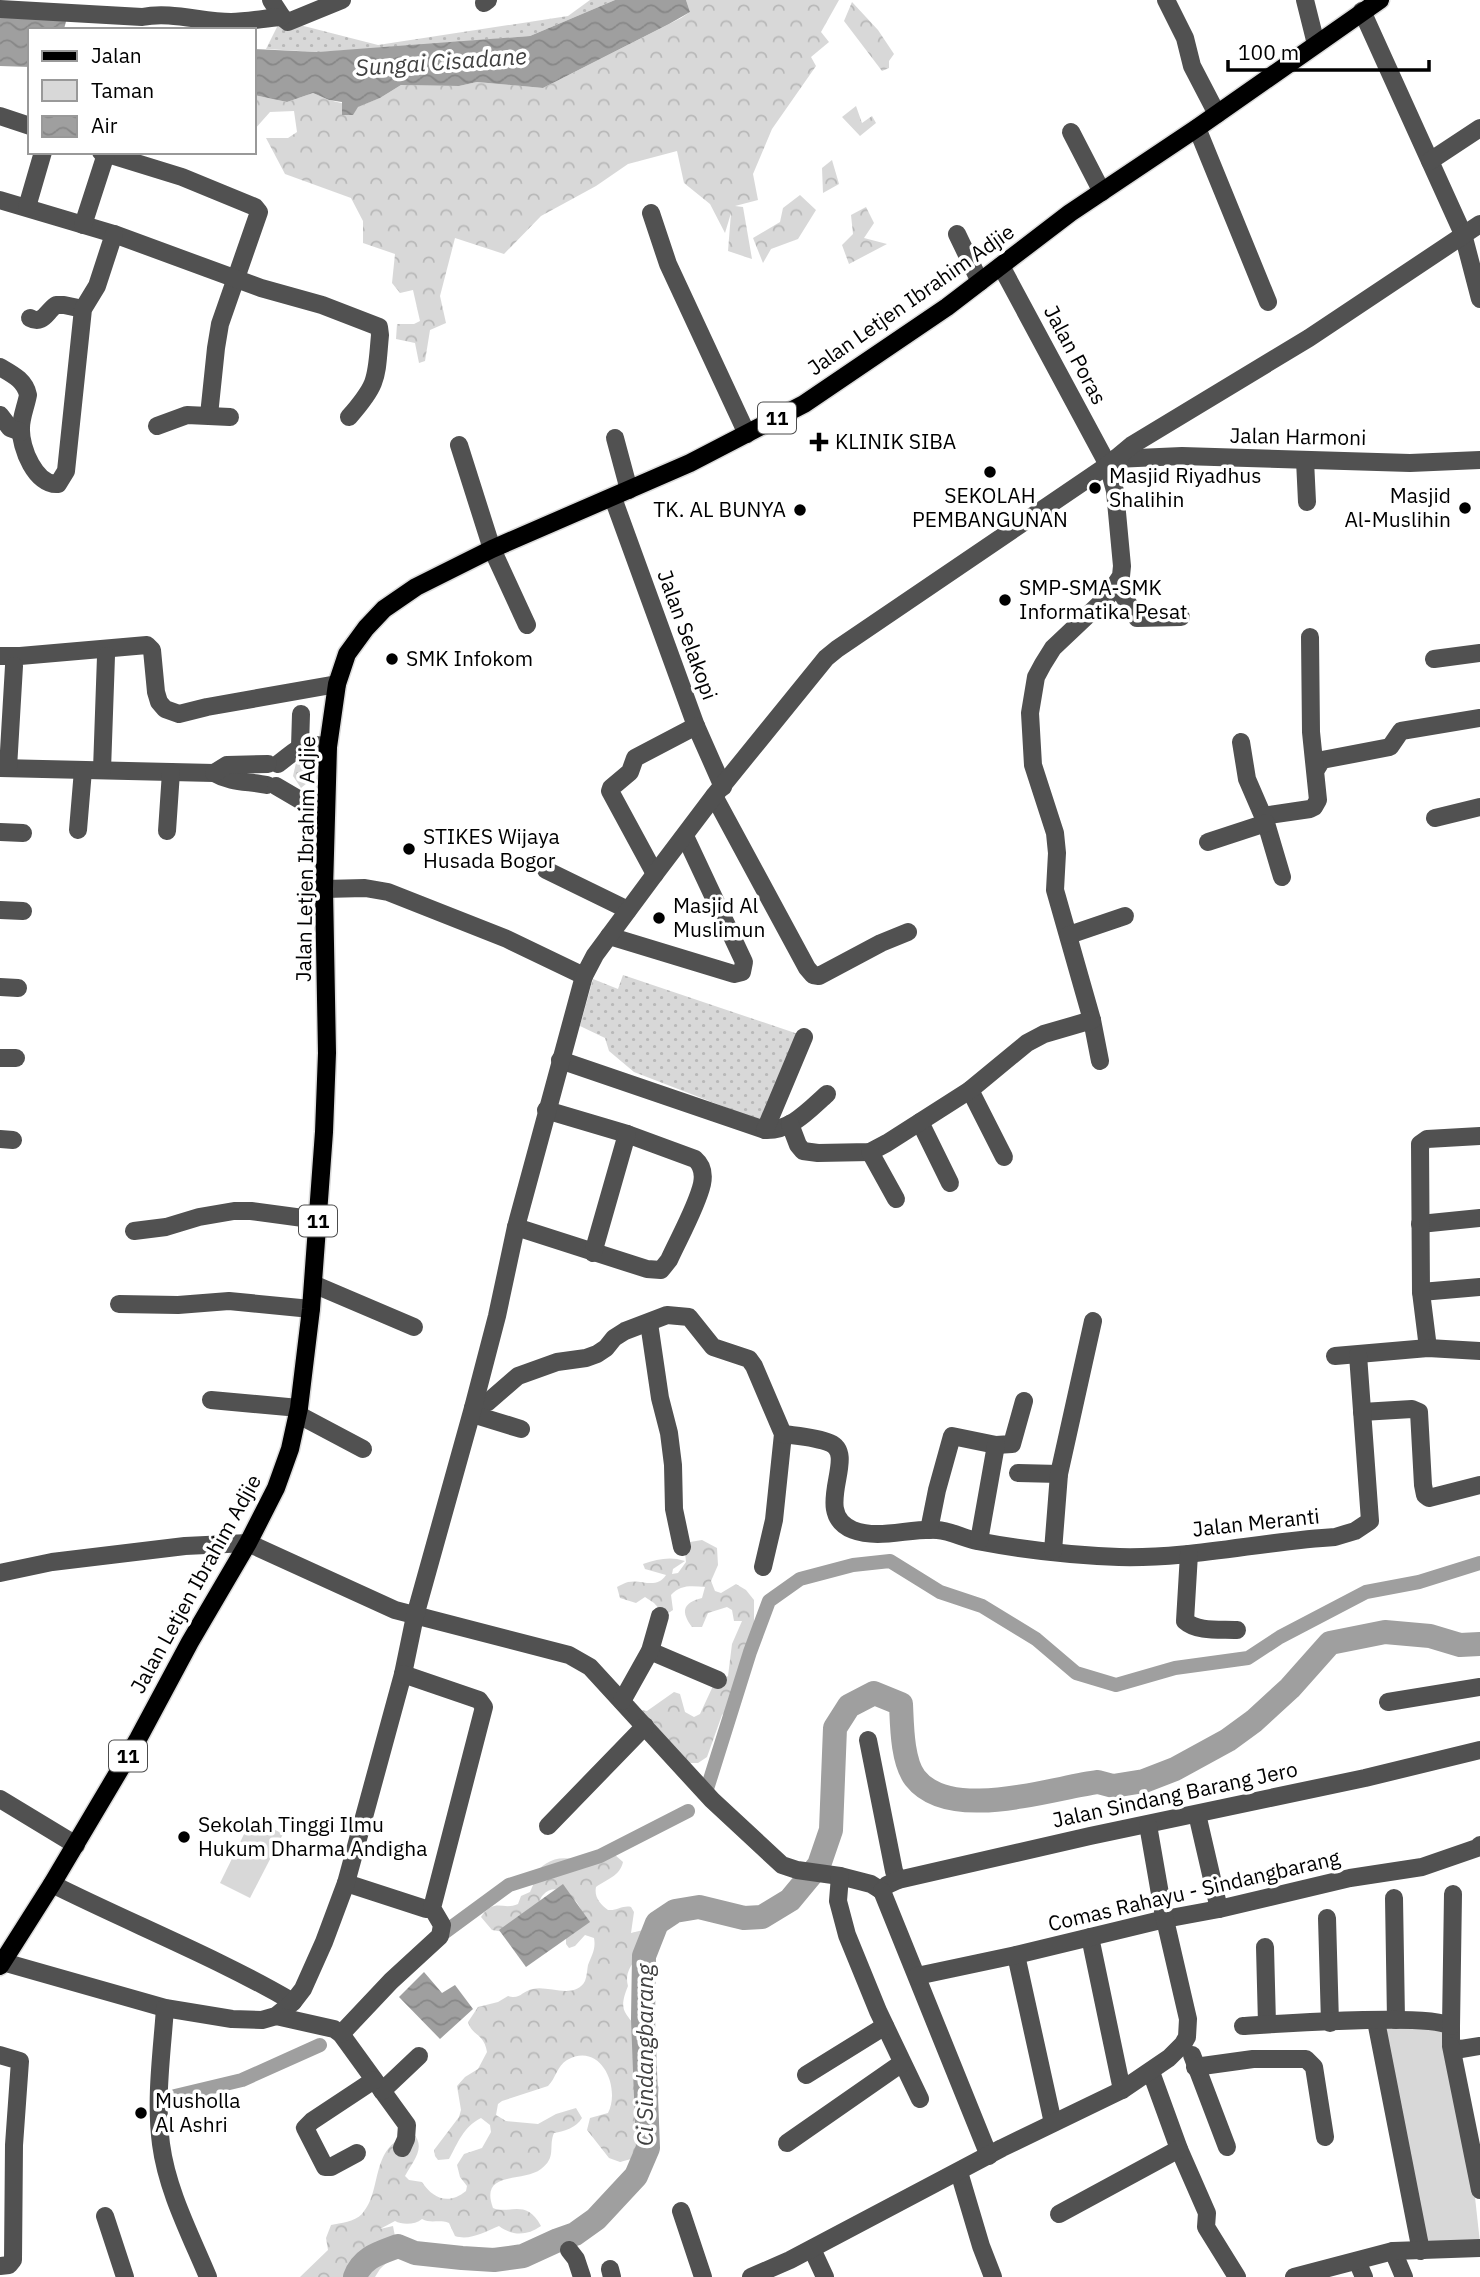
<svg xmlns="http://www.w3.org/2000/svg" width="1480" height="2277" font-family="'IBM Plex Sans',sans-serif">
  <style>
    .grass { fill: url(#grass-dots) }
    .forest { fill: url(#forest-crowns) }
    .green { fill: #d8d8d8 }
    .water { fill: url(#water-waves) }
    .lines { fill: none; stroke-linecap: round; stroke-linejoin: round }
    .canal { stroke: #9f9f9f; stroke-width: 14 }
    .river { stroke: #9f9f9f; stroke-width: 24 }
    .major-casing { stroke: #dbdbdb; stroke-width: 21 }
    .minor { stroke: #515151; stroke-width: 18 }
    .major { stroke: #000; stroke-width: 18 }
    .poi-dot { fill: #000; stroke: #fff; stroke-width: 2.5 }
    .labels { text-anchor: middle; stroke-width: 7; stroke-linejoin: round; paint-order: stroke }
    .shield { fill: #fff; stroke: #4c4c4c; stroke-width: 2 }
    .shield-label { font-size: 19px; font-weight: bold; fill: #000 }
    .street-label { font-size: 21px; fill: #000; stroke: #fff }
    .poi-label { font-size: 21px; fill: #000; stroke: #fff; text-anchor: start }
    .water-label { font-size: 23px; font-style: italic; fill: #404040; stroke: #fff }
  </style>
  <defs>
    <pattern id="grass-dots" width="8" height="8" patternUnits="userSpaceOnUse" patternTransform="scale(1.75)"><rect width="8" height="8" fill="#d8d8d8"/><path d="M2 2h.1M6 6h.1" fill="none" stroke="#b8b8b8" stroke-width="1.8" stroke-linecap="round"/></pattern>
    <pattern id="forest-crowns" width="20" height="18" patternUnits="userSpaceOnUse" patternTransform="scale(1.75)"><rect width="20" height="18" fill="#d8d8d8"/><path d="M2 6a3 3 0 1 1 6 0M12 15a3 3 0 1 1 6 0" fill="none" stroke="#b8b8b8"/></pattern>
    <pattern id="water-waves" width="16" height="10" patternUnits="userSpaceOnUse" patternTransform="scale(1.75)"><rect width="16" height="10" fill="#9f9f9f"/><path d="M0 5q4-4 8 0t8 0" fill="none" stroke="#878787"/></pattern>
  </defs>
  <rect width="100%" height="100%" fill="#fff"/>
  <g class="grass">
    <path d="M590,0H615L530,36L374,49L317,52L266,49L282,17L288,22L378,45L568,16Z"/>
    <path d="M302,757L307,761V783L301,788L293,776L296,763Z"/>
    <path d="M623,975L798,1034L761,1121L634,1072L609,1051L605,1038L580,1026L593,979L618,989Z"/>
  </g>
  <g class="forest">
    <path d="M686,0H839L821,32L829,42L811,57L816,66L772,129L753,174L758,200L735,206L743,207L752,259L728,251L731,213L725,233L710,204L684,183L677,151L628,164L596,186L541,216L504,254L455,238L440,296L446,323L430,330L425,361L419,363L415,343L396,339L397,324H414L420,321L413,290L400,293L392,283L395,254L363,243V221L351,198L285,174L266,138H288L297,132L294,111L270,112L254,130V95L287,102L313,93L329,100L357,107L380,98L401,85L459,86L477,82L543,88L681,18L690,12Z"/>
    <path d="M852,2L878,30L894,54L889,61V68L882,71L844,21Z"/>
    <path d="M856,106L862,123L872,116L876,123L860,136L842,117Z"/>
    <path d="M832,160L839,184L823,193L822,168Z"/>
    <path d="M800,195L816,210L798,239L771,249L763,263L753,238L780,222L783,208Z"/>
    <path d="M866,207L874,223L864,238L887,244L849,264L842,245L853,234L851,215Z"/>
    <path d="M702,1540L717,1548L718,1565L711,1581L715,1591L721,1593L736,1584L746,1590L754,1600V1655L749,1674L730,1708L722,1715L707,1757L698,1763H687L667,1753L654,1723L633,1712L631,1701H634L641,1710L647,1711L674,1692L680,1694L685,1712L694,1717L700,1714L713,1686L728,1676L732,1644L742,1621H734L732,1610L727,1607L708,1613L702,1627H692C681,1612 682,1603 702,1598L705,1587C693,1586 680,1584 671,1595L673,1610L665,1615L654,1603L645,1597L636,1603L620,1598L617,1587C621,1585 624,1583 628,1582C642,1579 656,1590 666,1575L645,1569L643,1564C658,1559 670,1556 685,1561L673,1569L672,1574L678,1573L686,1562L684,1543Z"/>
    <path d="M614,1854L623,1862C620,1876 607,1879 596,1887C594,1897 600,1904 608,1910C617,1911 623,1905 631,1907L634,1912L631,1933L643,1930C655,1953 621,1961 628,1986C616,2015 629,2012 640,2035C636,2066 639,2065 659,2087L657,2108L631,2159L620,2162L609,2158L587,2130L590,2118L608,2113C621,2088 601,2041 567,2060C557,2066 556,2078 548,2086L502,2101L498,2104L496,2115L506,2121L538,2124L556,2114L576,2108L582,2118C576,2128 565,2131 554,2133C548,2147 557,2157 541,2169C523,2183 479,2170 493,2208C509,2215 526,2198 541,2226C527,2236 512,2236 499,2226C485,2232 469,2241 455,2236L449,2223C439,2219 431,2224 422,2219C415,2225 402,2225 395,2221L380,2229L393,2226L398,2252L380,2269L375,2277H300L328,2250L326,2238L331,2225C341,2223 354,2222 362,2214C384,2189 368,2146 413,2133C427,2148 412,2162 405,2176L409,2180L422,2182C433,2199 449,2205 466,2191L467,2186L460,2177L457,2165L464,2154L482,2148L491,2132L490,2125L481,2118C463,2127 458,2143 449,2159L438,2160L435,2156L434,2150L459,2117L461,2110L457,2086L465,2077L478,2069L487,2052C484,2033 472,2036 468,2022L478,2007L498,2002L508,1996C520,2000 522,1991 533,1989C548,1985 575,2000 585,1981C587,1976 587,1970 588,1965C592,1955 596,1949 594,1938L585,1935L575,1946L569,1948L566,1944V1938L582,1912C577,1898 557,1880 543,1895C539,1899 540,1905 536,1910C530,1917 512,1926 504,1932L492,1930L481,1917C495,1897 503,1911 518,1904L521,1896L530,1892L533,1885L532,1879C544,1858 564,1853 585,1864Z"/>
  </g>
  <g class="green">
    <path d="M252,1818L283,1834L250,1898L220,1883Z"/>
    <path d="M1379,2015L1443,2020L1467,2124L1480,2243L1423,2248Z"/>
  </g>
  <g class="water">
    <path d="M615,0H686L690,12L669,24L543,88L477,82L459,86L401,85L380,98L358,107L353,115H342V102L329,100L313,93L287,102L254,95V49L317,52L530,36Z"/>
    <path d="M0,10L68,14L64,29L67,30H30V67L0,66Z"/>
    <path d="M563,1884L590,1922L526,1967L499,1930Z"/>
    <path d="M424,1972L442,1993L455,1985L473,2009L440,2039L399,1997Z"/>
  </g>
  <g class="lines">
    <g class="canal">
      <path d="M707,1789L750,1652L769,1601L800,1579L853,1565L890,1561L940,1592L982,1606L1036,1639L1076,1673L1116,1685L1175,1668L1248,1658L1280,1637L1366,1592L1419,1582L1480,1563"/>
      <path d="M445,1932L509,1885L600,1856L688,1811"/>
      <path d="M175,2096L242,2080L320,2045"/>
    </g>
    <path class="river" d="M355,2277C362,2257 380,2253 398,2246L415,2253L462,2258L494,2260L523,2256L558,2240L575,2234L596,2219L636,2176L648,2148L643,2019L644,1956L657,1923L675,1911L699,1907L744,1918L762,1917L790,1900L819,1865L831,1830L835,1728L849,1706L874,1693L901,1704C902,1725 902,1761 915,1778C950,1823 1051,1788 1098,1782L1113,1786L1144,1781L1175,1769L1228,1740L1254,1721L1290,1688L1330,1643L1385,1632L1430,1636L1460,1645L1480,1644"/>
    <defs>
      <path id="major" d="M0,1966L52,1884L138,1739L190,1642L248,1543L276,1488L290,1449L299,1408L311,1309L324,1132L327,1053L324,889L328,747L337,684L347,654L366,628L384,609L416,587L492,549L690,463L804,404L947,307L1070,213L1197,128L1380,0"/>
    </defs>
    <use href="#major" class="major-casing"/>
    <g class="minor">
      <path d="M271,0L282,17L288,22L342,0"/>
      <path d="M1166,0L1185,38L1192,66L1217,114"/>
      <path d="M1305,0L1316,44"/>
      <path d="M484,3L488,0"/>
      <path d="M0,9L142,17C171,11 202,22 231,22C248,22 265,18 282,17"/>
      <path d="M1362,11L1463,234L1480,299"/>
      <path d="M0,116L30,126"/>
      <path d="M1197,128L1268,302"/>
      <path d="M1071,132L1102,192"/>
      <path d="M101,152L182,177L255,207L259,212L220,324L216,348L209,415"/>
      <path d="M1430,161L1480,128"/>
      <path d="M0,200L114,234L261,288L322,305L379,327L380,335C376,378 379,383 349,417"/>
      <path d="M27,207L43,152"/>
      <path d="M651,213L668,264L747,434"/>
      <path d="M83,225L106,154"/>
      <path d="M957,234L980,282"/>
      <path d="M1001,266L1108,465L1115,491L1122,566L1121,576L1108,596L1053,648L1043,664L1036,677L1030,713L1033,765L1055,833L1057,853L1055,890L1092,1020L1100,1061"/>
      <path d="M30,318C43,325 46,312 56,305H64L83,309"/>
      <path d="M0,367C12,374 25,380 28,395C26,406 21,417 21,428C20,448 36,486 58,484L66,471L83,309L97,286L114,234"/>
      <path d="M0,415L10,428L21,432"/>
      <path d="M157,426L187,415L230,417"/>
      <path d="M615,438L629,490"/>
      <path d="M459,445L492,549L527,625"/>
      <path d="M1115,459L1182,456L1410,463L1480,460"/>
      <path d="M1305,460L1307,502"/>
      <path d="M613,498L696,726L723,787"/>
      <path d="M1116,584L1137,618L1181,617"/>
      <path d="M0,656H20L147,645L152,650L156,692L159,702L165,709L179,714L207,707L337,684"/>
      <path d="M1434,659L1480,653"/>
      <path d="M1241,742L1247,779L1266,823L1282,877"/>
      <path d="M300,747L301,714"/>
      <path d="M278,764C297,750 302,740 328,747"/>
      <path d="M0,768L214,773C231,783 248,781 267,785"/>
      <path d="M8,768L14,666"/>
      <path d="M1317,768L1322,760L1390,747L1401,731L1480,718"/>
      <path d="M102,770L106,656"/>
      <path d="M214,773L227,765L268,764"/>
      <path d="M276,786L305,803L326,804"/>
      <path d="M714,796L807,968L813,975L819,976L881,943L908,932"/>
      <path d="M1263,816L1310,809L1314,807L1318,800L1311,732L1310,637"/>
      <path d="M1435,818L1480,807"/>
      <path d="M78,830L83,770"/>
      <path d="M167,831L171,772"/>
      <path d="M0,832L23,833"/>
      <path d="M1208,842L1266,823"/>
      <path d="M546,870L628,910"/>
      <path d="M655,874L610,791L611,788L630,772L635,758L696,726"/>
      <path d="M324,889L365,888L388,892L507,939L584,976"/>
      <path d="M0,910L23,911"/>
      <path d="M1069,935L1125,916"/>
      <path d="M609,936L734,974L742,972L744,962L685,836"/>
      <path d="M0,987L18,988"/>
      <path d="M0,1058H16"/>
      <path d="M560,1060L765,1130C791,1131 809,1110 827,1094"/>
      <path d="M970,1090L1004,1157"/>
      <path d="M920,1122L950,1183"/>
      <path d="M790,1124L798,1145L803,1151L818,1153L870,1152L887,1143L970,1090L1027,1043L1044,1034L1092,1020"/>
      <path d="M765,1130L804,1037"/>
      <path d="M0,1139L13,1140"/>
      <path d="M870,1152L896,1199"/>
      <path d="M1420,1224L1480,1218"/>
      <path d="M516,1227L647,1269L661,1270L669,1260C679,1238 697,1206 702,1184C704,1174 702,1165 695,1159L627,1134L546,1110"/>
      <path d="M134,1231L166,1227L199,1217L234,1211H251L318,1220"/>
      <path d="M593,1253L627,1134"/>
      <path d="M313,1284L414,1327"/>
      <path d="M1421,1292L1480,1287"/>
      <path d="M119,1304L178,1305L229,1301L311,1309"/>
      <path d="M649,1323L660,1398L669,1433L673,1465L674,1509L682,1547"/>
      <path d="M1428,1348L1421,1292L1420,1144L1427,1139L1480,1136"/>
      <path d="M1335,1356L1428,1348L1480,1351"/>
      <path d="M211,1400L299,1408"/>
      <path d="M473,1408L488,1402L518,1376L557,1362L586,1358L597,1354L606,1348L614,1338L625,1331L667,1315L689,1317L713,1347L749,1359L754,1366L783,1434L774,1520L763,1567"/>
      <path d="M1362,1412L1412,1409L1419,1412L1423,1485L1425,1495L1429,1498L1480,1485"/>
      <path d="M297,1414L363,1449"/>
      <path d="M472,1414L521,1429"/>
      <path d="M783,1434C797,1436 816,1437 830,1443C859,1455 810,1513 853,1530C879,1540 909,1528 937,1530C951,1531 963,1538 977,1541C1024,1550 1072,1555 1119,1557C1192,1559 1263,1541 1335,1537L1355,1531L1370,1521L1358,1355"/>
      <path d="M1018,1473L1059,1474"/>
      <path d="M929,1530L937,1490L952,1436L996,1445L1012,1444L1024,1401"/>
      <path d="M979,1541L996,1445"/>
      <path d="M1053,1551L1059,1474L1093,1321"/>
      <path d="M1189,1554L1185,1621C1197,1632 1221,1629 1237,1630"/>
      <path d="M0,1573L52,1562L185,1546L248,1543L395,1610L569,1655L590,1667L712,1800L782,1865L797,1870L840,1876L871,1884L882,1891"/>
      <path d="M650,1651L718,1680"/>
      <path d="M622,1701L650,1651L660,1616"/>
      <path d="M1388,1702L1480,1687"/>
      <path d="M868,1740L894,1871L898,1880"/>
      <path d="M0,1799L76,1845"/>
      <path d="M1197,1814L1219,1909"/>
      <path d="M548,1826L645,1726"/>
      <path d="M840,1876L838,1901L847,1935L878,2011L920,2099"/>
      <path d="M346,1883L426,1909L432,1908"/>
      <path d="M52,1884C132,1924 216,1957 293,2002"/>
      <path d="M882,1891L887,1885L898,1880L1090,1836L1365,1778L1480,1750"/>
      <path d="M882,1891L989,2156"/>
      <path d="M1394,1898L1396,2020"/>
      <path d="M1327,1918L1330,2023"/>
      <path d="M1090,1937L1122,2090"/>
      <path d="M1265,1947L1267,2024"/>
      <path d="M1016,1955L1053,2123"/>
      <path d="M3,1962L165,2008L232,2019L262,2020L276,2016L293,2002L303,1989L324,1942L346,1883L403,1674L415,1616L473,1408L497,1316L516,1227L584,976L595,955L655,874L714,796L826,658L837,649L1108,465L1132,445L1309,338L1480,224"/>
      <path d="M917,1976L1016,1955L1165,1919L1219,1909L1350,1878L1422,1867L1477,1848L1480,1845"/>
      <path d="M165,2008C162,2052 155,2099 161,2144C167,2190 190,2234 208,2277"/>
      <path d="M276,2016L334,2029L341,2034L407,2125L406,2139L402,2148"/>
      <path d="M1376,2021L1421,2251"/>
      <path d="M1243,2026C1277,2024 1428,2013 1451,2026V2043L1453,2048L1461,2049L1480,2046"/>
      <path d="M1451,2026L1453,1894"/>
      <path d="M341,2034L391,1981L440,1936L442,1925L432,1908L484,1707L479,1700L403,1674"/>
      <path d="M1451,2046L1480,2190"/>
      <path d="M0,2055L20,2061L14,2145L13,2260L9,2265L0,2266"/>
      <path d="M1192,2055L1227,2147"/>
      <path d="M1195,2067L1253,2059H1306L1314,2067L1325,2137"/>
      <path d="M1151,2072L1179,2149L1207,2213L1206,2227L1237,2277"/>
      <path d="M806,2075L885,2026"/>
      <path d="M382,2091L419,2056"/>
      <path d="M787,2143L902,2063"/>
      <path d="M357,2153L331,2167H325L305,2128L312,2121L374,2080"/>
      <path d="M959,2172L981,2246L993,2277"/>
      <path d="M681,2211L703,2277"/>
      <path d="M1059,2214L1179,2149"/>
      <path d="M105,2216L125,2277"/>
      <path d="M812,2249L825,2277"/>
      <path d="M569,2250L576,2259L582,2277"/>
      <path d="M1393,2251L1404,2277"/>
      <path d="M1357,2261L1364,2277"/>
      <path d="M610,2269L612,2277"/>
      <path d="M751,2277L790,2260L1002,2148L1122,2090L1169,2058L1183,2044L1187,2037L1188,2019L1163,1911L1148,1825"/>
      <path d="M1294,2277L1393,2251L1480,2248"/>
    </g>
    <use href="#major" class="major"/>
  </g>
  <g class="poi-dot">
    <path d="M815.5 431.5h7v7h7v7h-7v7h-7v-7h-7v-7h7z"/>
    <circle cx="990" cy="472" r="7"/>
    <circle cx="1095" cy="488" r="7"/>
    <circle cx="1465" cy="508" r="7"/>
    <circle cx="800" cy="510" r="7"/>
    <circle cx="1005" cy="600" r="7"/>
    <circle cx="392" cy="659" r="7"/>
    <circle cx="409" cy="849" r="7"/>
    <circle cx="659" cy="918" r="7"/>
    <circle cx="184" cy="1837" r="7"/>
    <circle cx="141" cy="2113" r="7"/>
  </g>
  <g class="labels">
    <g class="shield">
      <rect x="758" y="402.5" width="38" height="31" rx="5"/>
      <rect x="299" y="1205.5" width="38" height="31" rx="5"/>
      <rect x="109" y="1740.5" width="38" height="31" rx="5"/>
    </g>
    <g class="shield-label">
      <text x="777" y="425">11</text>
      <text x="318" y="1228">11</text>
      <text x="128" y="1763">11</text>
    </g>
    <g class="street-label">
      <text transform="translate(911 300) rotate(-35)" y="7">Jalan Letjen Ibrahim Adjie</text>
      <text transform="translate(1075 355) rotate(62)" y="7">Jalan Poras</text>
      <text transform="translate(1298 437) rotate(1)" y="7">Jalan Harmoni</text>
      <text transform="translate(687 635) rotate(70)" y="7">Jalan Selakopi</text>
      <text transform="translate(306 859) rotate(-89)" y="7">Jalan Letjen Ibrahim Adjie</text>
      <text transform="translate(1256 1523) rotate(-6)" y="7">Jalan Meranti</text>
      <text transform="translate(196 1584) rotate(-61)" y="7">Jalan Letjen Ibrahim Adjie</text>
      <text transform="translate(1175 1795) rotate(-12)" y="7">Jalan Sindang Barang Jero</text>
      <text transform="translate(1194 1891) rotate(-13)" y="7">Comas Rahayu - Sindangbarang</text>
    </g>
    <g class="poi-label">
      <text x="835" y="449">KLINIK SIBA</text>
      <text x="1109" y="483">Masjid Riyadhus<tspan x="1109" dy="24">Shalihin</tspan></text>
      <text x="990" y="503" text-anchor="middle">SEKOLAH<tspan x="990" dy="24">PEMBANGUNAN</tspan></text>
      <text x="1451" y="503" text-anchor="end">Masjid<tspan x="1451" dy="24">Al-Muslihin</tspan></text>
      <text x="786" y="517" text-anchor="end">TK. AL BUNYA</text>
      <text x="1019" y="595">SMP-SMA-SMK<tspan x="1019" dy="24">Informatika Pesat</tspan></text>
      <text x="406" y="666">SMK Infokom</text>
      <text x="423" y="844">STIKES Wijaya<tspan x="423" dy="24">Husada Bogor</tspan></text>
      <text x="673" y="913">Masjid Al<tspan x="673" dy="24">Muslimun</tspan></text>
      <text x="198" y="1832">Sekolah Tinggi Ilmu<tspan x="198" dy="24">Hukum Dharma Andigha</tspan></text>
      <text x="155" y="2108">Musholla<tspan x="155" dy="24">Al Ashri</tspan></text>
    </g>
    <g class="water-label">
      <text transform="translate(441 62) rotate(-4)" y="8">Sungai Cisadane</text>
      <text transform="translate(645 2055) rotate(-90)" y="8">Ci Sindangbarang</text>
    </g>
  </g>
  <rect x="28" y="28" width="228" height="126" fill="#ffffff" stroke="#999999" stroke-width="2"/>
  <rect x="42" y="51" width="35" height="10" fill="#000000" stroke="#999999" stroke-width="2"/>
  <text x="91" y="63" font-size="21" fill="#000000">Jalan</text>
  <rect x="42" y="80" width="35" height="21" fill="#d8d8d8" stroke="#999999" stroke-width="2"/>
  <text x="91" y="98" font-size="21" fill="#000000">Taman</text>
  <rect x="42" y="116" width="35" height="21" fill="url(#water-waves)" stroke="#999999" stroke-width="2"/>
  <text x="91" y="133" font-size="21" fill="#000000">Air</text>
  <path d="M1228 60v10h201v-10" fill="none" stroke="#000000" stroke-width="3.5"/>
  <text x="1238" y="60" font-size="21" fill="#000000" stroke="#ffffff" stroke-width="5" paint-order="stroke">100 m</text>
</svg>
